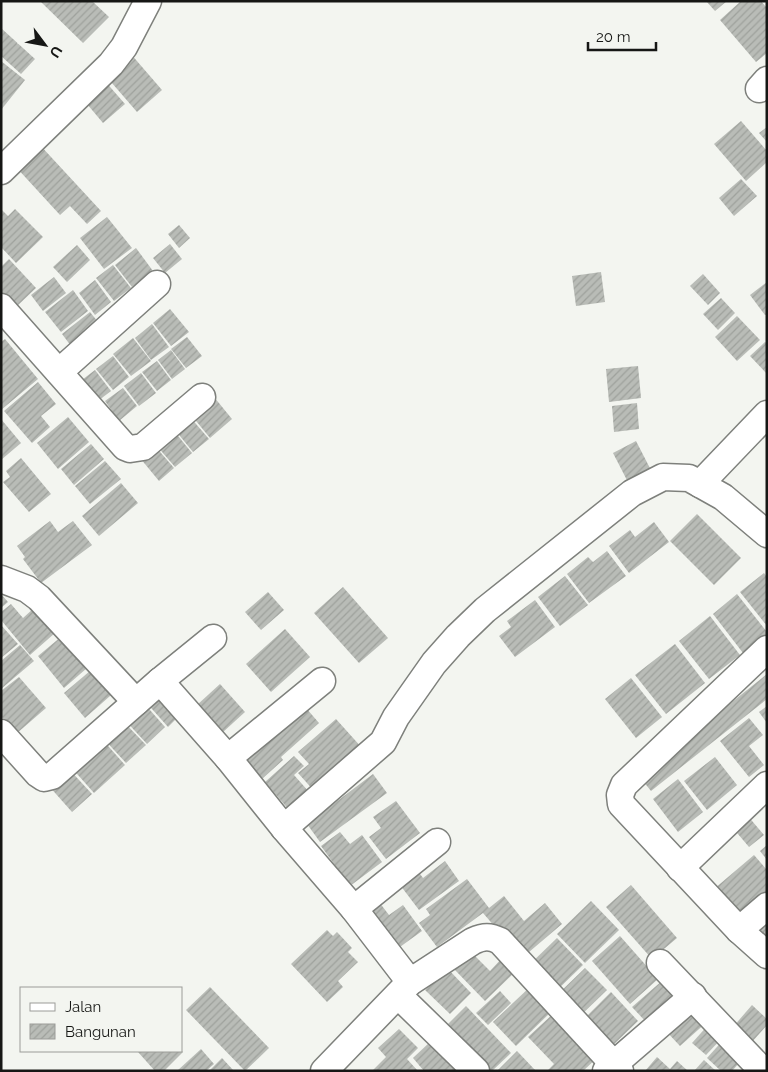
<svg xmlns="http://www.w3.org/2000/svg" width="768" height="1072" font-family="Raleway,sans-serif">
  <style>
    .building { fill: url(#building-hatch) }
    .lines { fill: none; stroke-linecap: round; stroke-linejoin: round }
    .minor-casing { stroke: #7e807c; stroke-width: 29 }
    .minor { stroke: #fff; stroke-width: 26 }
  </style>
  <defs>
    <pattern id="building-hatch" width="6" height="6" patternUnits="userSpaceOnUse" patternTransform="scale(1.25)"><rect width="6" height="6" fill="#b9bcb7"/><path d="M-1 1l2-2M0 6l6-6M5 7l2-2" fill="none" stroke="#9ea19c"/></pattern>
  </defs>
  <rect width="100%" height="100%" fill="#f3f5f0"/>
  <g class="building">
    <path d="M40,1H92L109,17L83,43Z"/>
    <path d="M706,1H727L715,11Z"/>
    <path d="M741,1H761L767,8V53L756,62L720,20Z"/>
    <path d="M1,28L35,59L21,74L1,56Z"/>
    <path d="M130,53L162,90L137,112L105,75Z"/>
    <path d="M1,61L25,80L1,110Z"/>
    <path d="M104,80L125,104L103,123L82,98Z"/>
    <path d="M741,121L767,151V162L746,181L714,144Z"/>
    <path d="M767,127V142L759,133Z"/>
    <path d="M39,144L101,211L87,224L70,206L60,215L15,166Z"/>
    <path d="M741,179L757,196L734,216L719,198Z"/>
    <path d="M1,209L8,216L15,209L43,237L16,263L1,247Z"/>
    <path d="M107,217L132,248L104,269L80,238Z"/>
    <path d="M179,225L190,238L179,248L168,234Z"/>
    <path d="M170,244L182,259L165,273L153,258Z"/>
    <path d="M77,245L90,260L67,282L53,267Z"/>
    <path d="M136,248L153,271L132,287L115,265Z"/>
    <path d="M9,259L36,288L15,308L1,294V267Z"/>
    <path d="M113,265L131,288L114,301L96,278Z"/>
    <path d="M601,272L605,302L576,306L572,276Z"/>
    <path d="M703,274L720,293L708,305L690,286Z"/>
    <path d="M54,277L66,293L43,311L31,295Z"/>
    <path d="M95,280L111,302L95,315L79,293Z"/>
    <path d="M767,282V314L765,315L750,295Z"/>
    <path d="M73,290L88,311L61,332L45,312Z"/>
    <path d="M721,298L735,313L718,330L703,314Z"/>
    <path d="M170,309L189,332L171,346L153,323Z"/>
    <path d="M90,312L102,327L74,350L62,334Z"/>
    <path d="M737,316L760,340L737,361L715,337Z"/>
    <path d="M152,324L169,347L151,360L135,338Z"/>
    <path d="M187,337L202,356L186,368L171,349Z"/>
    <path d="M133,338L151,361L131,376L113,354Z"/>
    <path d="M5,339L38,379L1,410V342Z"/>
    <path d="M765,342L767,343V374L750,356Z"/>
    <path d="M171,350L185,369L172,379L158,360Z"/>
    <path d="M113,356L129,377L113,390L96,369Z"/>
    <path d="M157,361L171,380L157,391L142,372Z"/>
    <path d="M638,366L641,398L609,402L606,369Z"/>
    <path d="M95,370L111,391L94,404L78,383Z"/>
    <path d="M141,373L156,393L139,406L124,386Z"/>
    <path d="M38,382L56,404L41,416L50,427L32,443L4,411Z"/>
    <path d="M123,388L137,406L119,421L105,401Z"/>
    <path d="M214,397L232,419L210,438L192,416Z"/>
    <path d="M637,403L639,429L614,432L612,406Z"/>
    <path d="M68,417L89,442L58,469L37,443Z"/>
    <path d="M190,417L209,439L193,452L175,430Z"/>
    <path d="M1,419L21,443L1,460Z"/>
    <path d="M174,431L192,453L175,467L156,445Z"/>
    <path d="M636,441L654,476L631,488L613,453Z"/>
    <path d="M91,444L104,459L74,485L61,469Z"/>
    <path d="M155,446L174,468L159,481L140,458Z"/>
    <path d="M21,458L51,494L29,512L3,482L10,477L6,471Z"/>
    <path d="M105,461L121,479L90,504L75,486Z"/>
    <path d="M121,483L138,503L99,536L82,516Z"/>
    <path d="M697,514L741,558L714,585L670,541Z"/>
    <path d="M50,521L58,532L73,521L92,545L41,583L23,559L25,557L17,546Z"/>
    <path d="M654,522L669,542L629,573L609,546L630,530L635,537Z"/>
    <path d="M607,551L626,576L589,603L567,574L588,557L593,562Z"/>
    <path d="M764,573L767,577V626L740,592Z"/>
    <path d="M565,576L588,605L560,626L538,597Z"/>
    <path d="M343,587L388,638L359,663L314,613Z"/>
    <path d="M268,592L284,610L261,630L245,612Z"/>
    <path d="M1,594L8,602L1,608Z"/>
    <path d="M737,594L767,632V634L743,653L713,614Z"/>
    <path d="M535,600L555,627L515,657L499,636L511,627L507,621Z"/>
    <path d="M11,604L23,618L34,608L55,633L30,655L1,620V612Z"/>
    <path d="M710,616L740,655L709,679L679,641Z"/>
    <path d="M1,625L18,644L1,658Z"/>
    <path d="M285,629L310,657L271,692L246,664Z"/>
    <path d="M62,636L94,662L64,688L38,656Z"/>
    <path d="M675,644L705,683L666,714L635,675Z"/>
    <path d="M20,645L34,661L1,689V661Z"/>
    <path d="M97,665L118,689L85,718L64,693Z"/>
    <path d="M767,674V699L651,791L639,776Z"/>
    <path d="M19,677L46,708L16,734L1,716V691Z"/>
    <path d="M631,678L662,717L636,738L605,699Z"/>
    <path d="M161,684L181,714L168,727L144,700Z"/>
    <path d="M220,684L245,712L222,733L197,705Z"/>
    <path d="M142,701L165,727L147,744L123,718Z"/>
    <path d="M300,701L319,723L281,757L283,760L262,779L240,754Z"/>
    <path d="M767,706V723L759,712Z"/>
    <path d="M749,718L763,735L749,746L764,765L749,777L720,741Z"/>
    <path d="M121,719L146,745L126,763L102,737Z"/>
    <path d="M336,719L363,749L315,792L298,773L309,764L298,752Z"/>
    <path d="M101,738L125,765L94,793L70,766Z"/>
    <path d="M294,756L304,766L294,775L310,793L290,811L265,782Z"/>
    <path d="M715,757L737,785L707,810L684,781Z"/>
    <path d="M67,767L92,794L72,812L48,785Z"/>
    <path d="M373,774L387,793L320,842L307,824Z"/>
    <path d="M678,779L703,812L678,832L653,799Z"/>
    <path d="M396,801L420,833L386,859L369,837L381,828L373,817Z"/>
    <path d="M747,815L764,835L749,847L732,827Z"/>
    <path d="M340,832L350,844L362,835L382,862L350,886L321,846Z"/>
    <path d="M767,845V860L760,851Z"/>
    <path d="M754,855L767,870V896L740,919L714,889Z"/>
    <path d="M445,861L459,881L419,910L394,877L412,863L423,878Z"/>
    <path d="M467,879L489,908L504,896L524,921L545,903L562,924L522,958L483,913L437,947L419,923L430,915L426,909Z"/>
    <path d="M631,885L677,938L652,959L606,907Z"/>
    <path d="M376,898L389,915L403,905L422,931L393,952L362,909Z"/>
    <path d="M591,901L619,930L585,963L557,934Z"/>
    <path d="M767,914V938L755,924Z"/>
    <path d="M327,930L333,936L337,932L352,948L348,952L358,962L338,981L343,987L327,1002L291,964Z"/>
    <path d="M620,936L658,979L630,1004L592,961Z"/>
    <path d="M557,938L583,965L553,994L527,967Z"/>
    <path d="M471,952L490,971L504,956L517,970L485,1001L454,969Z"/>
    <path d="M447,968L471,993L450,1014L425,990Z"/>
    <path d="M585,968L607,990L578,1018L556,996Z"/>
    <path d="M663,980L677,996L647,1023L632,1007Z"/>
    <path d="M531,986L553,1010L516,1046L493,1022Z"/>
    <path d="M210,987L269,1048L245,1071L186,1010Z"/>
    <path d="M500,991L511,1003L488,1025L476,1013Z"/>
    <path d="M611,992L638,1021L608,1050L581,1022Z"/>
    <path d="M692,1004L708,1021L680,1046L665,1030Z"/>
    <path d="M752,1005L767,1019V1025L751,1043L733,1027Z"/>
    <path d="M466,1006L511,1053L492,1071H487L445,1027Z"/>
    <path d="M555,1012L598,1057L583,1071H547L554,1064L528,1037Z"/>
    <path d="M710,1023L724,1036L706,1055L692,1043Z"/>
    <path d="M399,1029L418,1048L407,1059L418,1071H372L386,1057L378,1048Z"/>
    <path d="M726,1037L740,1062L732,1071H721L707,1058Z"/>
    <path d="M430,1042L471,1071H424L413,1058Z"/>
    <path d="M201,1049L214,1064L206,1071H177Z"/>
    <path d="M140,1051H182L183,1052L164,1071H155L138,1052Z"/>
    <path d="M517,1051L536,1071H497Z"/>
    <path d="M657,1057L670,1069L677,1061L688,1071H645Z"/>
    <path d="M222,1058L234,1071H209Z"/>
    <path d="M704,1060L716,1071H694Z"/>
  </g>
  <g class="lines">
    <defs>
      <g id="minor">
        <path d="M759,89L767,80"/>
        <path d="M1,171L111,64L124,47L148,1"/>
        <path d="M1,307L125,447L130,449L143,447L202,397"/>
        <path d="M59,372L157,284"/>
        <path d="M700,484L767,414"/>
        <path d="M1,579L27,589L39,598L136,702"/>
        <path d="M767,649L624,785L620,795L621,804L739,930L767,955"/>
        <path d="M160,681L228,758L284,828L354,909L410,982"/>
        <path d="M1,733L38,774L44,778L52,776L160,681L213,638"/>
        <path d="M228,758L322,681"/>
        <path d="M284,828L383,742L396,717L434,663L458,636L485,610L632,493L663,477L689,478L723,497L767,534"/>
        <path d="M680,868L767,785"/>
        <path d="M354,909L437,842"/>
        <path d="M739,930L767,906"/>
        <path d="M660,963L763,1071"/>
        <path d="M398,995L476,1071"/>
        <path d="M324,1071L410,982L473,941C484,936 490,936 500,941L620,1071"/>
        <path d="M606,1071L693,996"/>
      </g>
    </defs>
    <use href="#minor" class="minor-casing"/>
    <use href="#minor" class="minor"/>
  </g>
  <rect width="768" height="1072" fill="none" stroke="#161715" stroke-width="5"/>
  <rect x="20" y="987" width="162" height="65" fill="#f3f5f0" stroke="#9b9c98"/>
  <rect x="30" y="1003" width="25" height="8" fill="#ffffff" stroke="#9b9c98"/>
  <text x="65" y="1012" font-size="15" fill="#161715">Jalan</text>
  <rect x="30" y="1024" width="25" height="15" fill="url(#building-hatch)" stroke="#9b9c98"/>
  <text x="65" y="1037" font-size="15" fill="#161715">Bangunan</text>
  <g transform="translate(45 45) rotate(122)" stroke="#f3f5f0" stroke-width="4" paint-order="stroke">
  <path d="M0-4L9 19L0 12L-9 19Z" fill="#161715"/>
  <text y="-8" font-size="14" font-weight="bold" text-anchor="middle" fill="#161715">U</text>
  </g>
  <path d="M588 42v8h68v-8" fill="none" stroke="#161715" stroke-width="2.5"/>
  <text x="596" y="42" font-size="15" fill="#161715" stroke="#f3f5f0" stroke-width="4" paint-order="stroke">20 m</text>
</svg>
